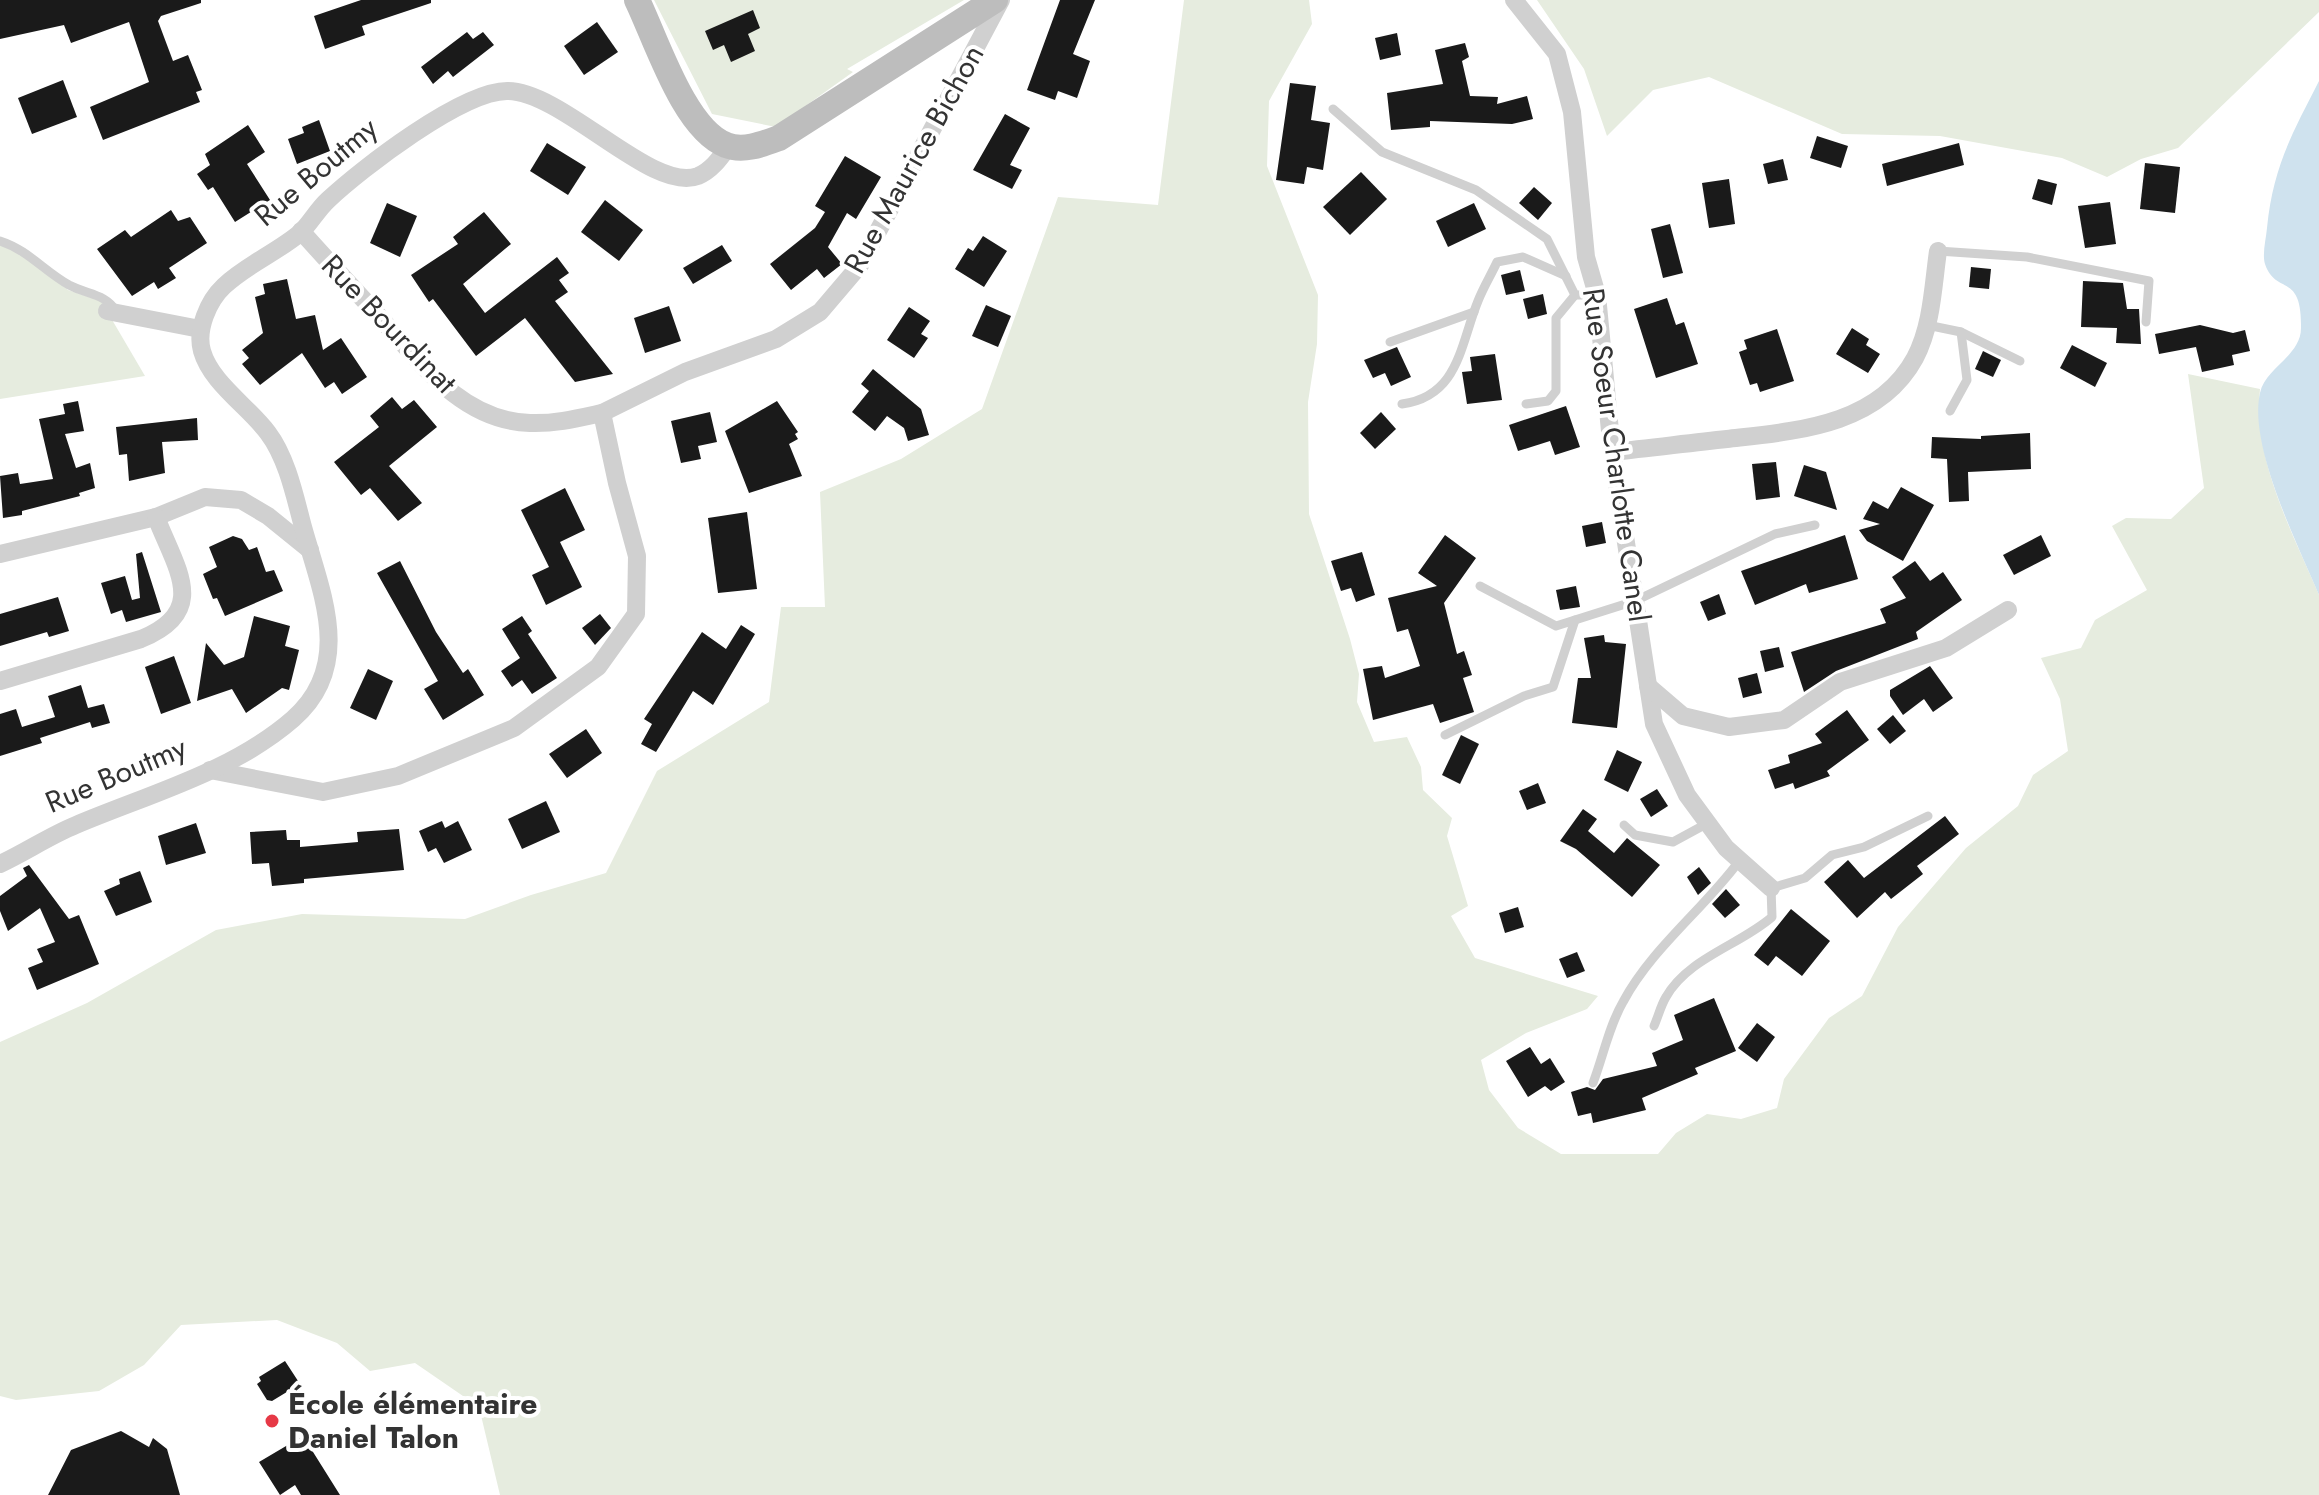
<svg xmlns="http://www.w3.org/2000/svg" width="2319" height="1495" font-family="Jost,sans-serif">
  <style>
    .green { fill: #e6ecdf }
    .water { fill: #cfe2ee }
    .building { fill: #1a1a1a }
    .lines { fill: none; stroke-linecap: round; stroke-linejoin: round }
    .lane { stroke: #d0d0d0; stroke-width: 9 }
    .street { stroke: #d0d0d0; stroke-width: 18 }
    .secondary { stroke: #bdbdbd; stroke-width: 26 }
    .poi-dot { fill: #e63946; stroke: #fff; stroke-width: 3 }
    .labels { text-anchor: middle; stroke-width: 8; stroke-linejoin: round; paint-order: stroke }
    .street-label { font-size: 30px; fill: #333; stroke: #fff }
    .poi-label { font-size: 30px; font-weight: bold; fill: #333; stroke: #fff; text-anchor: start }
  </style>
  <rect width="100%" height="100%" fill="#fff"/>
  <g class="green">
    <path d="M654,0H964L847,69L853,72L776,127L712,114Z"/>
    <path d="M1184,0H1309L1312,24L1269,101L1267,166L1318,295L1317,344L1308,402L1309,514L1350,639L1359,674L1357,702L1374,742L1407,737L1421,767L1423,790L1452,818L1447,836L1468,906L1451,916L1475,958L1598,996L1587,1009L1526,1033L1481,1060L1489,1090L1518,1128L1561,1154H1658L1676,1133L1707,1114L1741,1119L1777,1108L1784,1079L1829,1018L1862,996L1898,927L1966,848L2018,806L2033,775L2068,751L2060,699L2041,658L2081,648L2095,620L2147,590L2112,526L2126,518L2171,519L2204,488L2188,374L2260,389C2253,461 2292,531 2319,595V1495H500L479,1407L415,1363L370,1371L337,1343L277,1320L181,1325L144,1365L99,1391L16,1400L0,1396V1042L87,1003L216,930L302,914L465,919L531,895L606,873L657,771L769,702L781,607H825L820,492L901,459L982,409L1058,197L1158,205Z"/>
    <path d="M1537,0H2319V12L2178,148L2141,159L2107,177L2062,158L1940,136L1842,134L1709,77L1653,90L1607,136L1584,69Z"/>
    <path d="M0,245L20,252L68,290L101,301L145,376L0,399Z"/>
  </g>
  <path class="water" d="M2319,81V595C2298,545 2248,446 2260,393C2265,368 2301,356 2301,328C2302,271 2276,296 2265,264C2262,254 2266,239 2267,228C2273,167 2292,134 2319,81Z"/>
  <g class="building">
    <path d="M0,0H201V3L161,16L158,21L173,61L188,55L202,90L196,92L200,102L103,140L90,107L149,82L129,22L71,43L64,25L0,39Z"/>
    <path d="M361,0H431V3L362,26L365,35L325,49L314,16Z"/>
    <path d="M1060,0H1095L1073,54L1090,61L1077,98L1058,91L1055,100L1027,90Z"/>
    <path d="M753,10L760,28L748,34L755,51L731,62L724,45L713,50L705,31Z"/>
    <path d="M597,22L618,52L584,75L564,46Z"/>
    <path d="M467,32L473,39L483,32L494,45L453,77L448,71L433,84L421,67Z"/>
    <path d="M1397,33L1401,55L1380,60L1375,38Z"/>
    <path d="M1465,43L1469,57L1462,61L1470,96L1498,97L1497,104L1527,96L1533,119L1512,124L1430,121V127L1391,130L1387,93L1443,84L1435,50Z"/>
    <path d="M63,80L77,117L32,134L18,98Z"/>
    <path d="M1290,83L1316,86L1311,120L1330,123L1323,170L1307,167L1304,184L1276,180Z"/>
    <path d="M1005,114L1030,128L1010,165L1022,170L1012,189L973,170Z"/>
    <path d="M319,120L330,151L297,164L288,139L304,133L302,127Z"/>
    <path d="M248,125L265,152L247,164L270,200L235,222L213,187L208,190L197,174L210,165L205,154Z"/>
    <path d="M1817,136L1848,146L1841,168L1810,158Z"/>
    <path d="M547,143L586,167L568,195L530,171Z"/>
    <path d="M1959,143L1964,165L1887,186L1882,164Z"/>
    <path d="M845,156L881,177L856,219L847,213L828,247L842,264L824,278L817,269L791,290L770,264L815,228L825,212L815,206Z"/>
    <path d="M1783,159L1788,180L1768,184L1763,164Z"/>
    <path d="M2145,163L2180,167L2175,213L2140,209Z"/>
    <path d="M1361,172L1387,199L1350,235L1323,207Z"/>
    <path d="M1729,179L1735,224L1709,228L1702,183Z"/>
    <path d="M2038,179L2057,184L2052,205L2032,199Z"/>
    <path d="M1534,187L1552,203L1538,220L1519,203Z"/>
    <path d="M605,200L643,230L619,261L581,232Z"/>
    <path d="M2110,202L2116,244L2085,248L2078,206Z"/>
    <path d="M387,203L417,216L400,257L370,243Z"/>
    <path d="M1474,203L1486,229L1448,247L1436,221Z"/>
    <path d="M171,210L178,221L190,217L207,243L169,268L176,278L158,289L154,282L132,296L97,249L125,230L131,237Z"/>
    <path d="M484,212L511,244L463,284L485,313L557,257L569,273L559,280L568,292L555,301L613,374L575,382L525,318L476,356L433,299L429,302L411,275L458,244L453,237Z"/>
    <path d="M1670,224L1683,273L1663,278L1651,229Z"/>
    <path d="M983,236L1007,251L984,287L955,269L968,248L973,251Z"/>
    <path d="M722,245L732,261L693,284L683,268Z"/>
    <path d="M1971,267L1991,269L1989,289L1969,287Z"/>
    <path d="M1520,270L1525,291L1506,295L1501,275Z"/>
    <path d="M287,279L296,319L315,315L323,350L341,338L367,377L342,394L334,382L325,388L302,353L260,385L242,364L249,358L242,350L263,333L255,297L265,294L263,284Z"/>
    <path d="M2083,281L2123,283L2127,309H2139L2141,344L2116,343L2117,328L2081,327Z"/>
    <path d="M1543,294L1547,314L1528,319L1523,299Z"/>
    <path d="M1667,298L1676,325L1684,322L1698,364L1656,378L1634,309Z"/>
    <path d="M986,305L1011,316L998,347L972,336Z"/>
    <path d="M669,306L681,341L645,353L634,318Z"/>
    <path d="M909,307L930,321L921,334L928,338L914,358L887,340Z"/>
    <path d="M2200,325L2233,333L2245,330L2250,351L2232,355L2234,365L2202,372L2196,347L2159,354L2155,334Z"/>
    <path d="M1852,328L1869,339L1866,345L1880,354L1868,373L1836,354Z"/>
    <path d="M1777,329L1794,381L1760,392L1757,383L1750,385L1739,352L1747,349L1744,340Z"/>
    <path d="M2072,345L2107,363L2095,387L2060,368Z"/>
    <path d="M1397,347L1411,377L1391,386L1385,373L1373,378L1364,360Z"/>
    <path d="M1983,351L2001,360L1993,377L1975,369Z"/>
    <path d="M1495,354L1502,400L1467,404L1462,372L1472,371L1470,357Z"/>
    <path d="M873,369L921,409L929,435L908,441L904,428L887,416L875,431L852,412L869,391L861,384Z"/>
    <path d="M392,397L402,409L414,400L437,427L389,466L422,503L398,521L370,488L361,495L334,462L379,427L370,416Z"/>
    <path d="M78,401L84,431L65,434L76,468L90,463L95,488L79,493L80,496L22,511V515L3,518L0,476L18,473L20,484L53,479L39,419L65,414L63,404Z"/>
    <path d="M777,401L798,432L795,434L798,439L789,444L802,476L749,493L725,431Z"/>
    <path d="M1566,406L1580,447L1555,455L1550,441L1518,451L1509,425Z"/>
    <path d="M710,412L717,442L698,446L701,459L681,463L671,421Z"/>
    <path d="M1381,412L1396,429L1375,449L1360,433Z"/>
    <path d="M197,418L198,440L162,442L165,473L129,481L127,454L119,455L116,427Z"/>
    <path d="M2030,433L2031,469L1968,472L1969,501L1949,502L1947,459L1931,458L1932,437L1981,439V436Z"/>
    <path d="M1776,462L1780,497L1756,500L1752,464Z"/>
    <path d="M1804,465L1826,472L1837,510L1794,496Z"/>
    <path d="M1901,487L1934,505L1903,561L1867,541L1859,530L1880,524L1863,519L1873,501L1888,509Z"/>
    <path d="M565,488L585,530L560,542L582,587L546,605L532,575L549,567L521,510Z"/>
    <path d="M747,512L757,589L718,593L708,518Z"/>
    <path d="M1602,522L1606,543L1586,547L1582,526Z"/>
    <path d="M1445,535L1476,558L1444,603L1457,654L1464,651L1472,675L1463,678L1474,712L1440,723L1433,704L1373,720L1363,669L1382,666L1385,678L1420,666L1408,629L1397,632L1388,598L1437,586L1418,573Z"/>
    <path d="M1845,535L1858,579L1809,593L1806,584L1755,605L1741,571Z"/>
    <path d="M2041,535L2051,556L2014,575L2003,555Z"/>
    <path d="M233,536L242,539L249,550L257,547L266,572L274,570L283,591L225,616L217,598L213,599L203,574L217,567L209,547Z"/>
    <path d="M142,552L161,612L126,622L122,610L111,614L101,583L125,576L132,600L140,598L136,554Z"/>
    <path d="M1362,552L1375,595L1356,602L1351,588L1341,591L1331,561Z"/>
    <path d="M400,561L436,632L463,673L468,669L484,695L443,720L424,689L438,681L377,573Z"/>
    <path d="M1915,561L1930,581L1943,572L1962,600L1916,632L1918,639L1836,671L1804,692L1791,652L1886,623L1880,609L1906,598L1892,577Z"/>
    <path d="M1576,586L1580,607L1560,610L1556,590Z"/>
    <path d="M1719,594L1726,614L1708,621L1700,602Z"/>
    <path d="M58,597L69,631L49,637L47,632L0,646V614Z"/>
    <path d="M600,614L611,628L595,645L582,628Z"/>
    <path d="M254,616L290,626L285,646L299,650L289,690L282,688L246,713L232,689L197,701L206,643L224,665L244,657Z"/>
    <path d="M522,616L532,631L528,634L557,678L532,694L522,680L512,687L501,671L520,658L502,629Z"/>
    <path d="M741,625L755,634L713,705L693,691L656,752L641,744L652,724L644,719L702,632L726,649Z"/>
    <path d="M1604,635L1605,642L1626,644L1617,728L1572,723L1578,678H1591L1584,638Z"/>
    <path d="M1779,647L1784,667L1765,672L1760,651Z"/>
    <path d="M174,656L191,703L161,714L145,667Z"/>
    <path d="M1930,666L1953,698L1933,712L1924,699L1903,715L1890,696V690Z"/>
    <path d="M368,669L393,681L376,720L350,708Z"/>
    <path d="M1757,673L1762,693L1743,698L1738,678Z"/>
    <path d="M81,685L88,708L104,704L110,723L92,728L90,722L40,738L42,743L0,756V714L16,709L22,727L55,717L48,696Z"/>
    <path d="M1847,710L1869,740L1827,771L1830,776L1795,789L1793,783L1775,789L1768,770L1790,763L1788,755L1822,743L1815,734Z"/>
    <path d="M1893,715L1906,731L1890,744L1877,729Z"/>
    <path d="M586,729L602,753L567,778L549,754Z"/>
    <path d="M1461,735L1479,744L1460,784L1442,775Z"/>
    <path d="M1617,750L1642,762L1628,792L1604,780Z"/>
    <path d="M1538,783L1546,803L1527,810L1519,791Z"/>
    <path d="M1657,789L1668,806L1651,817L1640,799Z"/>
    <path d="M546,801L560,832L522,849L508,819Z"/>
    <path d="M1583,809L1597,819L1588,831L1614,853L1627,838L1660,865L1632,897L1576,849L1560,841Z"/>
    <path d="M1945,816L1959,834L1917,866L1923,874L1891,899L1885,892L1857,918L1824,882L1848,860L1864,878Z"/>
    <path d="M442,821L445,828L458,821L472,850L444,863L436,848L428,852L419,831Z"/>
    <path d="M196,823L206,853L166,865L158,836Z"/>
    <path d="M399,829L404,870L304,879V883L272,886L269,863L252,864L250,832L286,830L287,840H300V847L358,842L357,832Z"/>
    <path d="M29,865L69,919L79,915L99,964L37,990L28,968L43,962L37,949L55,942L40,908L8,931L0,911V896L27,876L23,868Z"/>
    <path d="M1699,867L1711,883L1698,895L1687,877Z"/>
    <path d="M140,871L152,902L116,916L104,891L120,884L119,879Z"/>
    <path d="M1726,889L1740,905L1725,918L1712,904Z"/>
    <path d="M1518,907L1524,927L1505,933L1499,913Z"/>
    <path d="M1791,909L1830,941L1802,976L1776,956L1768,966L1754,955Z"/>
    <path d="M1577,952L1585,971L1567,978L1559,959Z"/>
    <path d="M1714,998L1736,1051L1695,1068L1698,1074L1642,1098L1646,1110L1593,1123L1591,1113L1578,1116L1571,1092L1587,1087L1595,1090L1603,1079L1657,1066L1652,1053L1683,1040L1674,1015Z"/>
    <path d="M1757,1023L1775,1037L1757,1062L1738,1048Z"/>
    <path d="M1530,1047L1541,1064L1550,1058L1565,1082L1551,1091L1545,1086L1528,1097L1506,1061Z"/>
    <path d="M285,1361L300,1384L272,1401L267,1400L257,1384L261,1381L259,1377Z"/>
    <path d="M121,1431L149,1447L153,1438L167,1449L180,1495H48L71,1450Z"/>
    <path d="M303,1436L340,1495H301L295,1485L280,1495L259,1462Z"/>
  </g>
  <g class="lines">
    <g class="lane">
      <path d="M1333,109L1382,152L1476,190L1547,239L1575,295H1596"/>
      <path d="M0,241C28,250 44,271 69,285C88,295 105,293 117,312"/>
      <path d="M1938,251L2027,257L2149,281L2146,322"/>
      <path d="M1927,325L1961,332L2020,361"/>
      <path d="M1390,342L1474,312"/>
      <path d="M1402,404C1459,396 1460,345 1478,301C1483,288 1491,275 1497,262L1523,257L1566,276"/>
      <path d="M1526,404L1548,401L1556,391V318L1575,295"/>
      <path d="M1950,411L1967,380L1961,332"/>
      <path d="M1480,586L1556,626L1635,601L1775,534L1815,525"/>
      <path d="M1445,735L1524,696L1553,687L1575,620"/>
      <path d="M1624,825L1635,835L1673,842L1708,823"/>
      <path d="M1654,1026C1658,1017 1661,1005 1666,997C1688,958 1740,945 1772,917L1771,888L1805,878L1832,855L1864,847L1928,816"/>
      <path d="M1593,1083C1603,1057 1609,1026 1623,1002C1652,948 1704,909 1740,860"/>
    </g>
    <g class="street">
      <path d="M1514,0L1557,54L1572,112L1586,257L1597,295L1612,452L1654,724L1687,795L1726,848L1771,888"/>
      <path d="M107,311L200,329"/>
      <path d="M602,413L685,372L776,339L820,312L860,265L1001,0"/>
      <path d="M1612,452C1651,448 1689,443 1727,439C1796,431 1878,426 1915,358C1932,326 1933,286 1938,251"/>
      <path d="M0,554L156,517L205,497L241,500L268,516L310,550"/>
      <path d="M0,681L141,639C210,611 176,569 156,517"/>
      <path d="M1648,686L1683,716L1729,727L1784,720L1840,682L1946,648L2008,610"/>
      <path d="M210,770L323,792L398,776L514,728L598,667L636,614L637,556L617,483L602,413C579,418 555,424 530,423C460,421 418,359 376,313C351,286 326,259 301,231"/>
      <path d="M0,864C26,852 49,836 76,825C149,794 232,772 293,719C355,665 321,592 303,527C295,497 287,458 268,433C249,407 211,383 202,351C196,330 208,301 224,286C246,265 276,253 300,233C310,224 317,210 328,200C361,169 463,90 508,91C564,92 653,194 698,176C712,170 720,158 728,147"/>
    </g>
    <path class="secondary" d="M637,0C656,39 684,129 726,145C743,152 763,144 779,138L995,0"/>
  </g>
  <circle class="poi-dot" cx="272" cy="1421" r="8"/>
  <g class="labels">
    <g class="street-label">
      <text transform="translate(914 159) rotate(-61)" y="10">Rue Maurice Bichon</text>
      <text transform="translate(316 172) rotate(-40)" y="10">Rue Boutmy</text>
      <text transform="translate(389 324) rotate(46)" y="10">Rue Bourdinat</text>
      <text transform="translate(1616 455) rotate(82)" y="10">Rue Soeur Charlotte Canel</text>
      <text transform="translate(116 775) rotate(-23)" y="10">Rue Boutmy</text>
    </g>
    <g class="poi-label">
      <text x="288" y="1414">École élémentaire<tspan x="288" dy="34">Daniel Talon</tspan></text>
    </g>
  </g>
</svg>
